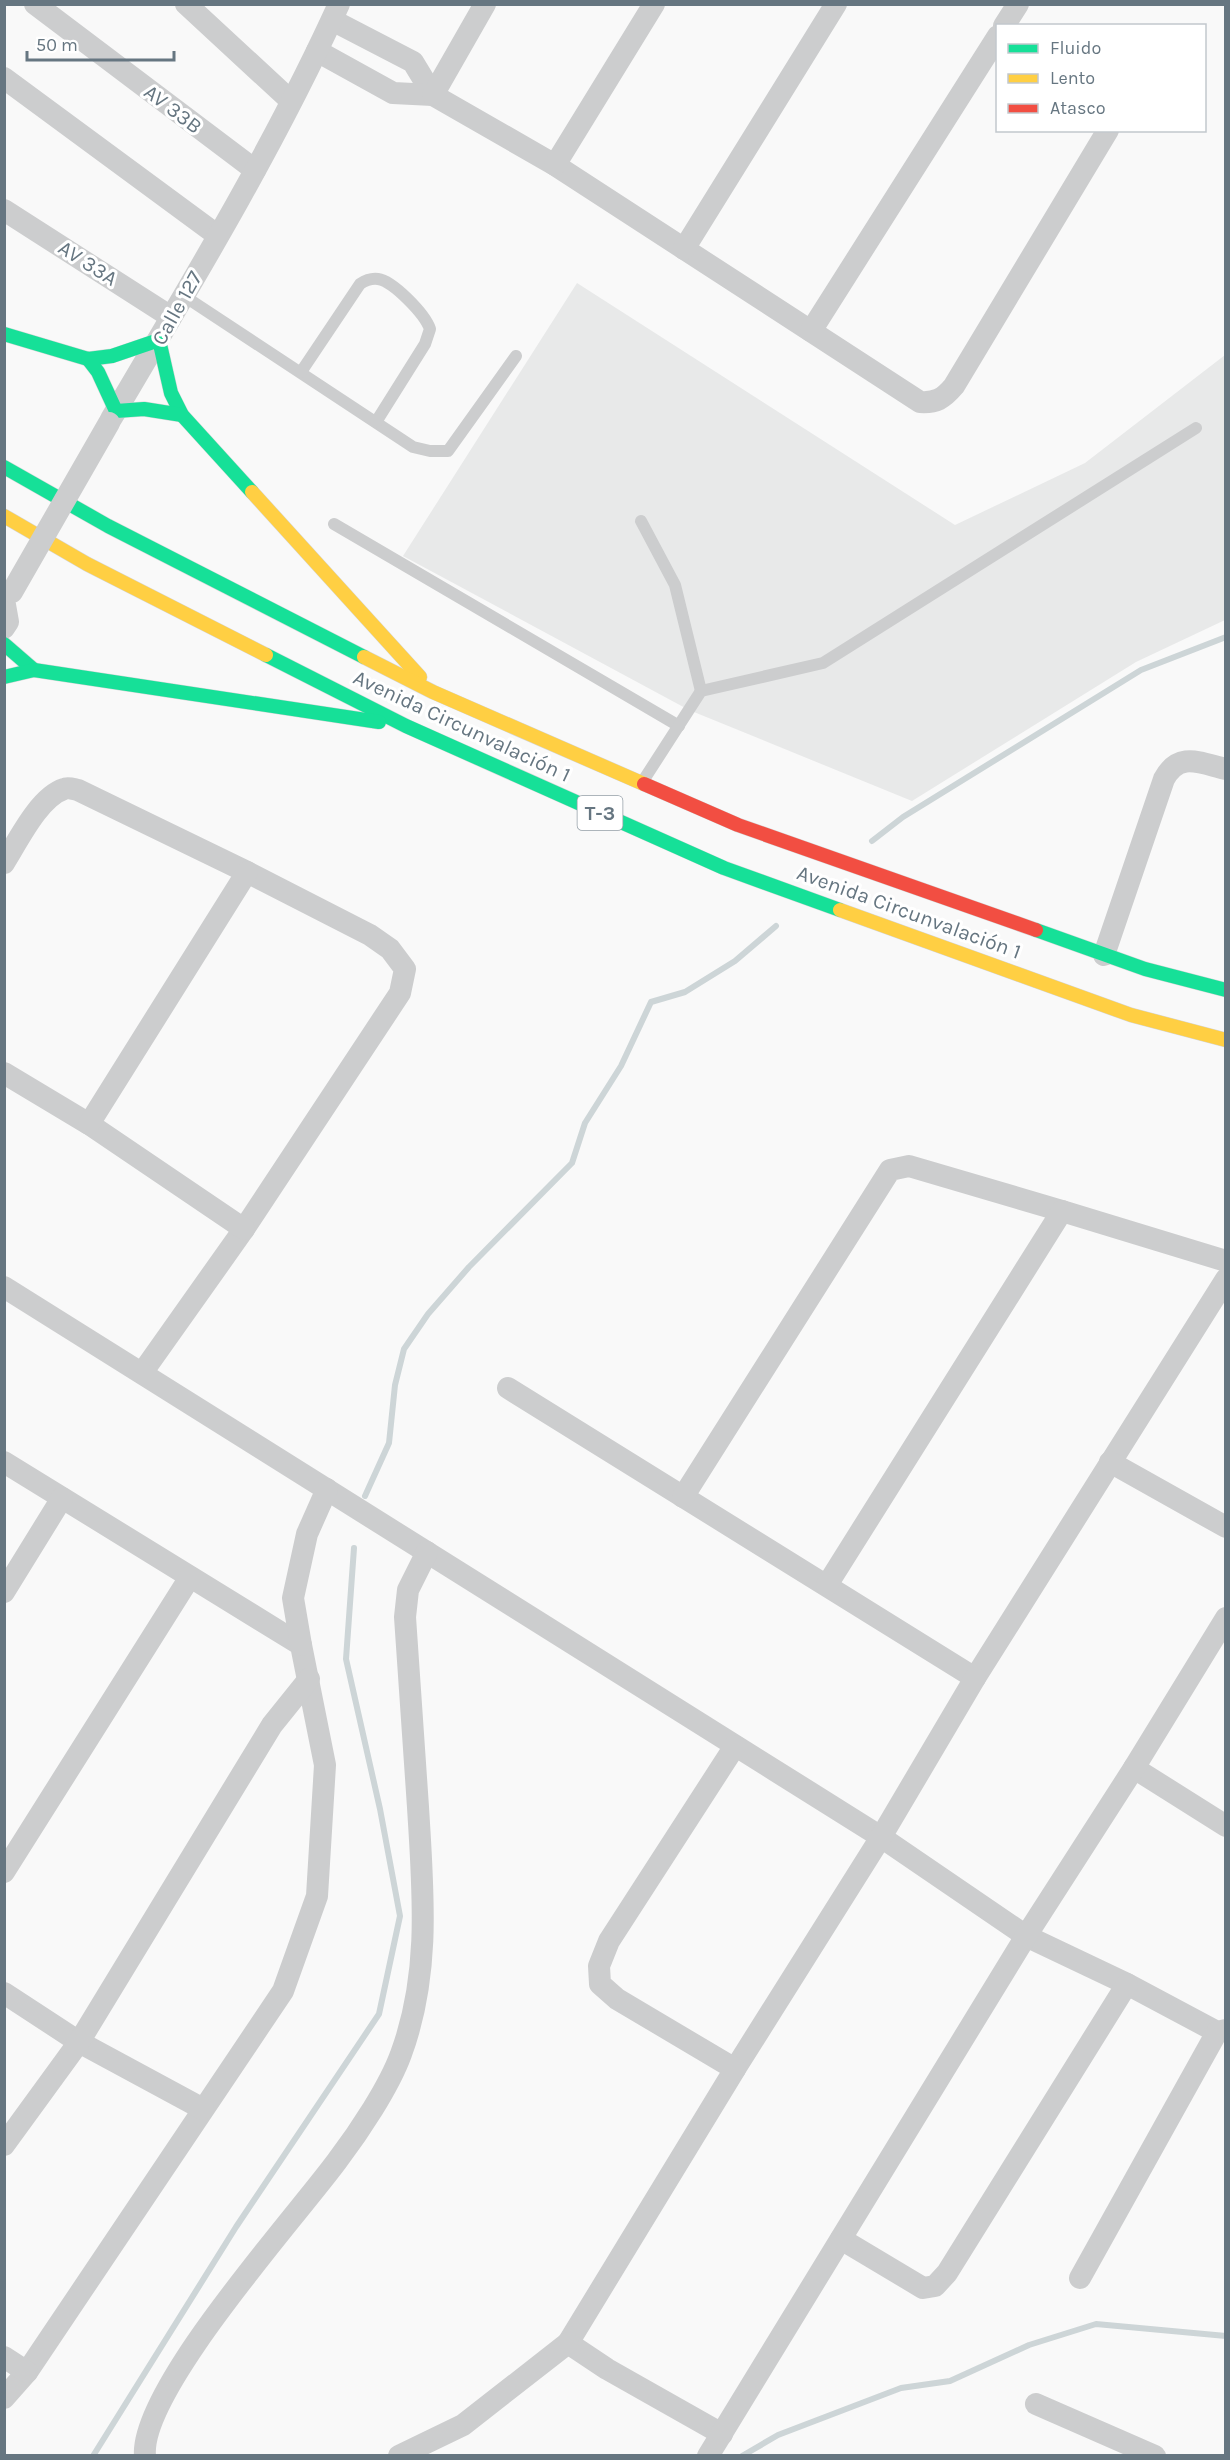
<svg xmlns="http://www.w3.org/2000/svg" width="1230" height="2460" font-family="Karla,sans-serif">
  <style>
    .built { fill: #e8e9e9 }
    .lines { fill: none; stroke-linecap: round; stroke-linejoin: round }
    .stream { stroke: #cdd5d7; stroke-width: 6 }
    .fast-casing { stroke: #d5d6d7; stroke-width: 15 }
    .slow-casing { stroke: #d5d6d7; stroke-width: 15 }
    .jam-casing { stroke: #d5d6d7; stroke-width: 15 }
    .lane { stroke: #cccdce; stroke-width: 12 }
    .street { stroke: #cccdce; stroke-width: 22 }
    .fast { stroke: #16e098; stroke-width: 14 }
    .slow { stroke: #ffcf43; stroke-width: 14 }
    .jam { stroke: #f24e42; stroke-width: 14 }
    .street-bridge { stroke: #cccdce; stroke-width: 22 }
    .labels { text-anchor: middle; stroke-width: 6; stroke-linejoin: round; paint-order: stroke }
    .shield { fill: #fff; stroke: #949fa7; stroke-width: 1.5 }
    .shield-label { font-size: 20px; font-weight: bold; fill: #667681 }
    .street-label { font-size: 21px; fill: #667681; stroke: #fff }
  </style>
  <rect width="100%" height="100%" fill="#f9f9f9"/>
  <path class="built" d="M577,283L955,525L1085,463L1225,355V620L1136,662L912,801L689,710L403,556Z"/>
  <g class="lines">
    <g class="stream">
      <path d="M872,841L903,817L1141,670L1226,637"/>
      <path d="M365,1496L389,1443L395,1385L404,1349L428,1314L469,1267L572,1163L585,1123L621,1066L651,1002L685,992L735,961L776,926"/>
      <path d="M93,2456L236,2227L379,2014L400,1916L380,1809L346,1659L354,1548"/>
      <path d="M742,2456L778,2435L901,2388L950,2381L1029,2345L1096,2324L1226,2336"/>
    </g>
    <defs>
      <g id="fast">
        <path d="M4,334L88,359L112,356L159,340L171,393L182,415L252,492"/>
        <path d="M88,359L98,372L116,411L144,409L182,415"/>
        <path d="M4,467L108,526L364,657"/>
        <path d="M4,644L34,670"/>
        <path d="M266,655L406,726L724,868L840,910"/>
        <path d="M4,677L34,670L379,722"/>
        <path d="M1036,930L1145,969L1226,990"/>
      </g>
      <g id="slow">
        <path d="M252,492L420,677"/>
        <path d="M4,516L87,564L266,655"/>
        <path d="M364,657L433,692L644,784"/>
        <path d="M840,910L1131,1015L1226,1040"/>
      </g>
      <path id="jam" d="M644,784L738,825L1036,930"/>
    </defs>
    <use href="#fast" class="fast-casing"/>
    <use href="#slow" class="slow-casing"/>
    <use href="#jam" class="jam-casing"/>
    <g class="lane">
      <path d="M184,296L413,447L430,451H448L516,356"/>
      <path d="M301,372L360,284C366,280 371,278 378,279C393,281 425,314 430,329L425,344L376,422"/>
      <path d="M641,521L675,585L701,691"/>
      <path d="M334,524L679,726"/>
      <path d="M643,781L701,691L823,663L1196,428"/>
    </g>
    <g class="street">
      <path d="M35,4L255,170"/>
      <path d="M186,4L291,101"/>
      <path d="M332,20L413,62L433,95"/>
      <path d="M1004,26L1018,4"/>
      <path d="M317,51L393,93L433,95L555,165L920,402C936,403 943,399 954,386L1108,130"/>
      <path d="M4,78L217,235"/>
      <path d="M433,95L485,4"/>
      <path d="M555,165L654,4"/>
      <path d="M4,210L171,317"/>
      <path d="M684,249L836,4"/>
      <path d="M811,331L998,36"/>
      <path d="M111,419C191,284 274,147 339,4"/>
      <path d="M4,628L8,622L5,605"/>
      <path d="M4,863C18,841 39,797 64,789C68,787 73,789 78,790L247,872L370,935L390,949L405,969L400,993L244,1229L142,1373"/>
      <path d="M1104,955L1164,779C1179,751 1200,763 1226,769"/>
      <path d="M4,1073L89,1124L244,1229"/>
      <path d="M89,1124L247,872"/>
      <path d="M4,1287L881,1837L1026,1936L1127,1984L1217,2032L1226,2030"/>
      <path d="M508,1388L975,1678L1226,1279"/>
      <path d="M4,1462L301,1645L325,1765L317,1896L283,1991L27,2372L4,2398"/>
      <path d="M1110,1462L1226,1527"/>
      <path d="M683,1497L890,1170L909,1166L1062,1211"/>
      <path d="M827,1585L1062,1211L1226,1261"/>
      <path d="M4,1592L62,1498"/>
      <path d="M301,1645L293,1598L307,1534L327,1489"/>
      <path d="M1134,1768L1226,1826"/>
      <path d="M4,1872L190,1577"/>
      <path d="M4,1993L79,2042L203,2109"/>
      <path d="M735,2069L881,1837L975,1678"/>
      <path d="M4,2145L79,2042L272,1725L309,1679"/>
      <path d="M841,2239L923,2288L935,2286L947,2273L1127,1984"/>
      <path d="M1080,2278L1217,2032"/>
      <path d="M4,2357L27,2372"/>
      <path d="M1036,2404L1155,2456"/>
      <path d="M722,2434L607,2369L568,2343L735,2069L617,1999L600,1984L599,1966L609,1941L735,1746"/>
      <path d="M145,2456C139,2391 295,2218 337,2161C359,2132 389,2087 401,2054C431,1973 423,1891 418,1807C414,1743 409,1680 405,1617L408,1590L427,1552"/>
      <path d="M399,2456L463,2425L568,2343"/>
      <path d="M708,2456L1026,1936L1134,1768L1226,1618"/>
    </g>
    <use href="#fast" class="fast"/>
    <use href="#slow" class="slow"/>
    <use href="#jam" class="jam"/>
    <path class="street-bridge" d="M12,592L109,423"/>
  </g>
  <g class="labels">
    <rect class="shield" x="577.5" y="796" width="45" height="34" rx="4.5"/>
    <g class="shield-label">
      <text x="600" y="820">T-3</text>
    </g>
    <g class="street-label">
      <text transform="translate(173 109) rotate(37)" y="7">AV 33B</text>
      <text transform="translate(88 263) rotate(33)" y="7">AV 33A</text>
      <text transform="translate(177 308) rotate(-61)" y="7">Calle 127</text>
      <text transform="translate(462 726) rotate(25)" y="7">Avenida Circunvalación 1</text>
      <text transform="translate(909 912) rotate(20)" y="7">Avenida Circunvalación 1</text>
    </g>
  </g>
  <rect width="1230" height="2460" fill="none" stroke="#667681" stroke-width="12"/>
  <rect x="996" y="24" width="210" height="108" fill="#ffffff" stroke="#c2c8cd" stroke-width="1.5"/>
  <rect x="1008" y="44" width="30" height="9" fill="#16e098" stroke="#c2c8cd" stroke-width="1.5"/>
  <text x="1050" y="54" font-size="18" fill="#667681">Fluido</text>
  <rect x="1008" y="74" width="30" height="9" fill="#ffcf43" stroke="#c2c8cd" stroke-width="1.5"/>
  <text x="1050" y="84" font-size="18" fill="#667681">Lento</text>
  <rect x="1008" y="104" width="30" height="9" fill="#f24e42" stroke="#c2c8cd" stroke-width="1.5"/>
  <text x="1050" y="114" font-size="18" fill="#667681">Atasco</text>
  <path d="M27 51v9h147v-9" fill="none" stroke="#667681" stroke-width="3"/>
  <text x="36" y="51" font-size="18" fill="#667681" stroke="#ffffff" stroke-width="4.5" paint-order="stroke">50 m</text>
</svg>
